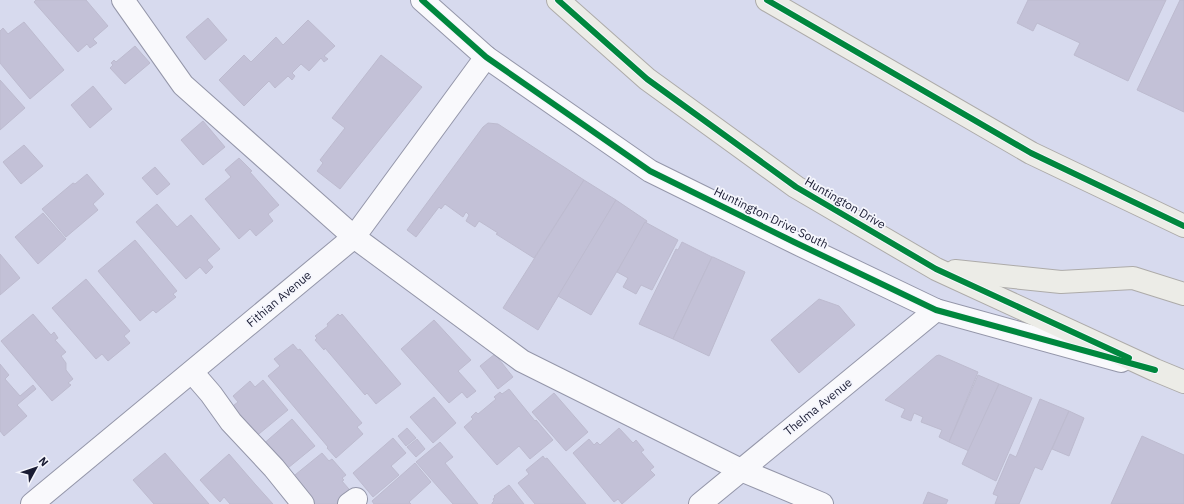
<svg xmlns="http://www.w3.org/2000/svg" width="1184" height="504" font-family="'IBM Plex Sans',sans-serif">
  <style>
    .building { fill: #c3c1d7; stroke: #bdbbcf }
    .lines { fill: none; stroke-linecap: round; stroke-linejoin: round }
    .minor-casing { stroke: #9496a9; stroke-width: 24 }
    .major-casing { stroke: #adaba9; stroke-width: 24 }
    .minor { stroke: #f9f9fc; stroke-width: 22 }
    .major { stroke: #ecece7; stroke-width: 22 }
    .cycleway-casing { stroke: #f5f6fd; stroke-width: 8 }
    .cycleway { stroke: #00873e; stroke-width: 6 }
    .labels { text-anchor: middle; stroke-width: 3.5; stroke-linejoin: round; paint-order: stroke }
    .street-label { font-size: 12px; fill: #1a1c33; stroke: #f5f6fd }
  </style>
  <rect width="100%" height="100%" fill="#d7daee"/>
  <g class="building">
    <path d="M36,0H86L108,26L93,39L97,43L90,48L87,44L78,52L34,2Z"/>
    <path d="M1028,0H1166L1128,81L1074,55L1080,43L1037,23L1033,31L1017,23Z"/>
    <path d="M1180,0H1184V112L1137,90Z"/>
    <path d="M208,18L227,40L205,60L186,37Z"/>
    <path d="M308,20L335,46L324,56L328,59L324,62L321,58L309,71L301,64L292,73L295,76L292,80L288,76L275,88L269,81L244,106L219,80L244,55L251,62L276,37L283,45Z"/>
    <path d="M24,22L64,70L30,99L0,63V31L3,28L8,34Z"/>
    <path d="M135,46L150,63L125,84L110,68L113,65L111,63L114,60L116,62Z"/>
    <path d="M381,55L422,87L340,189L317,171L323,163L320,160L345,128L332,118Z"/>
    <path d="M0,80L25,108L0,130Z"/>
    <path d="M93,86L112,109L90,128L71,105Z"/>
    <path d="M203,121L225,147L203,165L181,140Z"/>
    <path d="M488,123L498,124L584,180L534,258L496,234L498,233L479,221L475,227L466,221L469,215L466,212L463,217L445,204L441,209L439,207L416,237L407,230L483,127Z"/>
    <path d="M24,145L43,166L21,184L3,162Z"/>
    <path d="M239,158L252,171L250,172L279,205L268,214L273,221L256,236L250,229L239,239L205,199L231,177L225,170Z"/>
    <path d="M155,167L170,184L157,195L142,178Z"/>
    <path d="M87,174L104,194L93,204L98,210L66,237L42,209L73,183L75,184Z"/>
    <path d="M584,180L616,200L538,330L503,308Z"/>
    <path d="M616,200L647,221L591,315L558,296Z"/>
    <path d="M157,204L177,227L191,215L220,249L207,260L213,267L206,274L200,267L186,279L136,222Z"/>
    <path d="M43,213L66,239L38,264L15,237Z"/>
    <path d="M645,222L678,240L652,290L641,285L636,294L623,287L628,278L617,272Z"/>
    <path d="M135,240L177,291L173,294L176,297L156,313L153,310L140,321L98,271Z"/>
    <path d="M682,242L712,257L673,339L639,324L676,249L678,250Z"/>
    <path d="M0,254L20,278L0,295Z"/>
    <path d="M712,257H713L745,272L709,356L673,339Z"/>
    <path d="M86,279L130,331L124,336L130,343L108,361L102,354L96,359L52,308Z"/>
    <path d="M819,299L839,306L855,325L799,373L771,340Z"/>
    <path d="M33,314L51,335L54,332L58,338L55,340L66,352L61,356L66,363V370L73,379L68,383L71,385L52,401L1,341Z"/>
    <path d="M338,314L340,316L342,314L401,384L376,404L367,393L365,395L325,348L324,350L315,340L317,338L315,336L328,326L327,324Z"/>
    <path d="M434,320L471,360L458,371L476,391L467,398L462,392L449,403L401,349Z"/>
    <path d="M293,344L298,350L300,349L362,423L357,427L363,434L336,458L327,448L328,447L268,376L280,366L274,359Z"/>
    <path d="M495,354L513,377L498,389L480,366Z"/>
    <path d="M939,355L978,372L949,442L939,437L942,430L921,422L923,417L914,413L911,421L901,417L905,409L885,400L936,356Z"/>
    <path d="M0,364L9,375L5,379L20,396L33,385L36,389L17,405L27,416L4,436L0,431Z"/>
    <path d="M978,375L999,384L969,451L949,442Z"/>
    <path d="M263,380L288,410L254,438L229,409L238,402L233,396L250,381L255,387Z"/>
    <path d="M999,384L1032,398L996,481L962,464Z"/>
    <path d="M509,389L535,421L536,420L553,440L530,459L519,446L497,465L464,427L473,419L471,417L476,412L478,414L496,399L494,397L500,392L502,394Z"/>
    <path d="M554,393L588,432L566,451L532,412Z"/>
    <path d="M434,397L456,423L433,443L410,417Z"/>
    <path d="M1040,399L1069,411L1042,470L1035,467L1019,504H995L998,496L993,494L1010,454L1016,457Z"/>
    <path d="M1069,411L1084,418L1069,456L1052,449Z"/>
    <path d="M292,419L315,446L283,472L261,446Z"/>
    <path d="M407,428L416,438L406,446L398,436Z"/>
    <path d="M619,428L633,443L636,440L644,450L641,452L654,467L650,470L655,475L622,504L618,499L614,502L573,453L589,439L594,445L597,442L600,445Z"/>
    <path d="M1142,436L1184,455V504H1111Z"/>
    <path d="M393,438L406,453L391,466L399,475L373,497L353,473Z"/>
    <path d="M417,439L425,449L416,457L407,447Z"/>
    <path d="M440,442L453,457L445,463L478,504H453L416,462Z"/>
    <path d="M165,453L209,504H154L133,480Z"/>
    <path d="M322,453L329,461L332,459L346,475L342,478L344,480L342,481L354,495L343,504H311L290,479Z"/>
    <path d="M229,454L255,484L273,504H230L224,497L220,502L200,480Z"/>
    <path d="M543,456L545,459L547,458L586,504H535L518,483L529,474L526,470Z"/>
    <path d="M415,463L431,482L409,502L411,504H374L372,501Z"/>
    <path d="M509,485L524,504H492V503L494,501L493,499L495,497L494,496Z"/>
    <path d="M928,492L948,500L946,504H923Z"/>
  </g>
  <g class="lines">
    <defs>
      <g id="minor">
        <path d="M123,0L183,85L354,237L522,361L741,470L822,504"/>
        <path d="M422,0L486,57L650,171L794,242L936,310L1121,361"/>
        <path d="M192,372L211,394L231,422L274,468L303,504"/>
        <path d="M32,504L354,237L486,57"/>
        <path d="M349,504L356,499"/>
        <path d="M700,504L936,310"/>
      </g>
      <g id="major">
        <path d="M558,0L647,79L796,187L936,269L1155,370L1184,382"/>
        <path d="M767,0L1031,153L1184,226"/>
        <path d="M955,271L1061,282L1133,278L1184,294"/>
      </g>
    </defs>
    <use href="#minor" class="minor-casing"/>
    <use href="#major" class="major-casing"/>
    <use href="#minor" class="minor"/>
    <use href="#major" class="major"/>
    <defs>
      <g id="cycleway">
        <path d="M422,0L486,57L650,171L794,242L936,310L1155,370"/>
        <path d="M558,0L647,79L796,187L936,269L1129,358"/>
        <path d="M767,0L1031,153L1184,226"/>
      </g>
    </defs>
    <use href="#cycleway" class="cycleway-casing"/>
    <use href="#cycleway" class="cycleway"/>
  </g>
  <g class="labels">
    <g class="street-label">
      <text transform="translate(845 203) rotate(30)" y="4">Huntington Drive</text>
      <text transform="translate(771 218) rotate(26)" y="4">Huntington Drive South</text>
      <text transform="translate(279 299) rotate(-40)" y="4">Fithian Avenue</text>
      <text transform="translate(818 407) rotate(-39)" y="4">Thelma Avenue</text>
    </g>
  </g>
  <g transform="translate(36 468) rotate(50)" stroke="#f5f6fd" stroke-width="3" paint-order="stroke">
  <path d="M0-3L7 15L0 10L-7 15Z" fill="#1a1c33"/>
  <text y="-6" font-size="11" font-weight="bold" text-anchor="middle" fill="#1a1c33">N</text>
  </g>
</svg>
